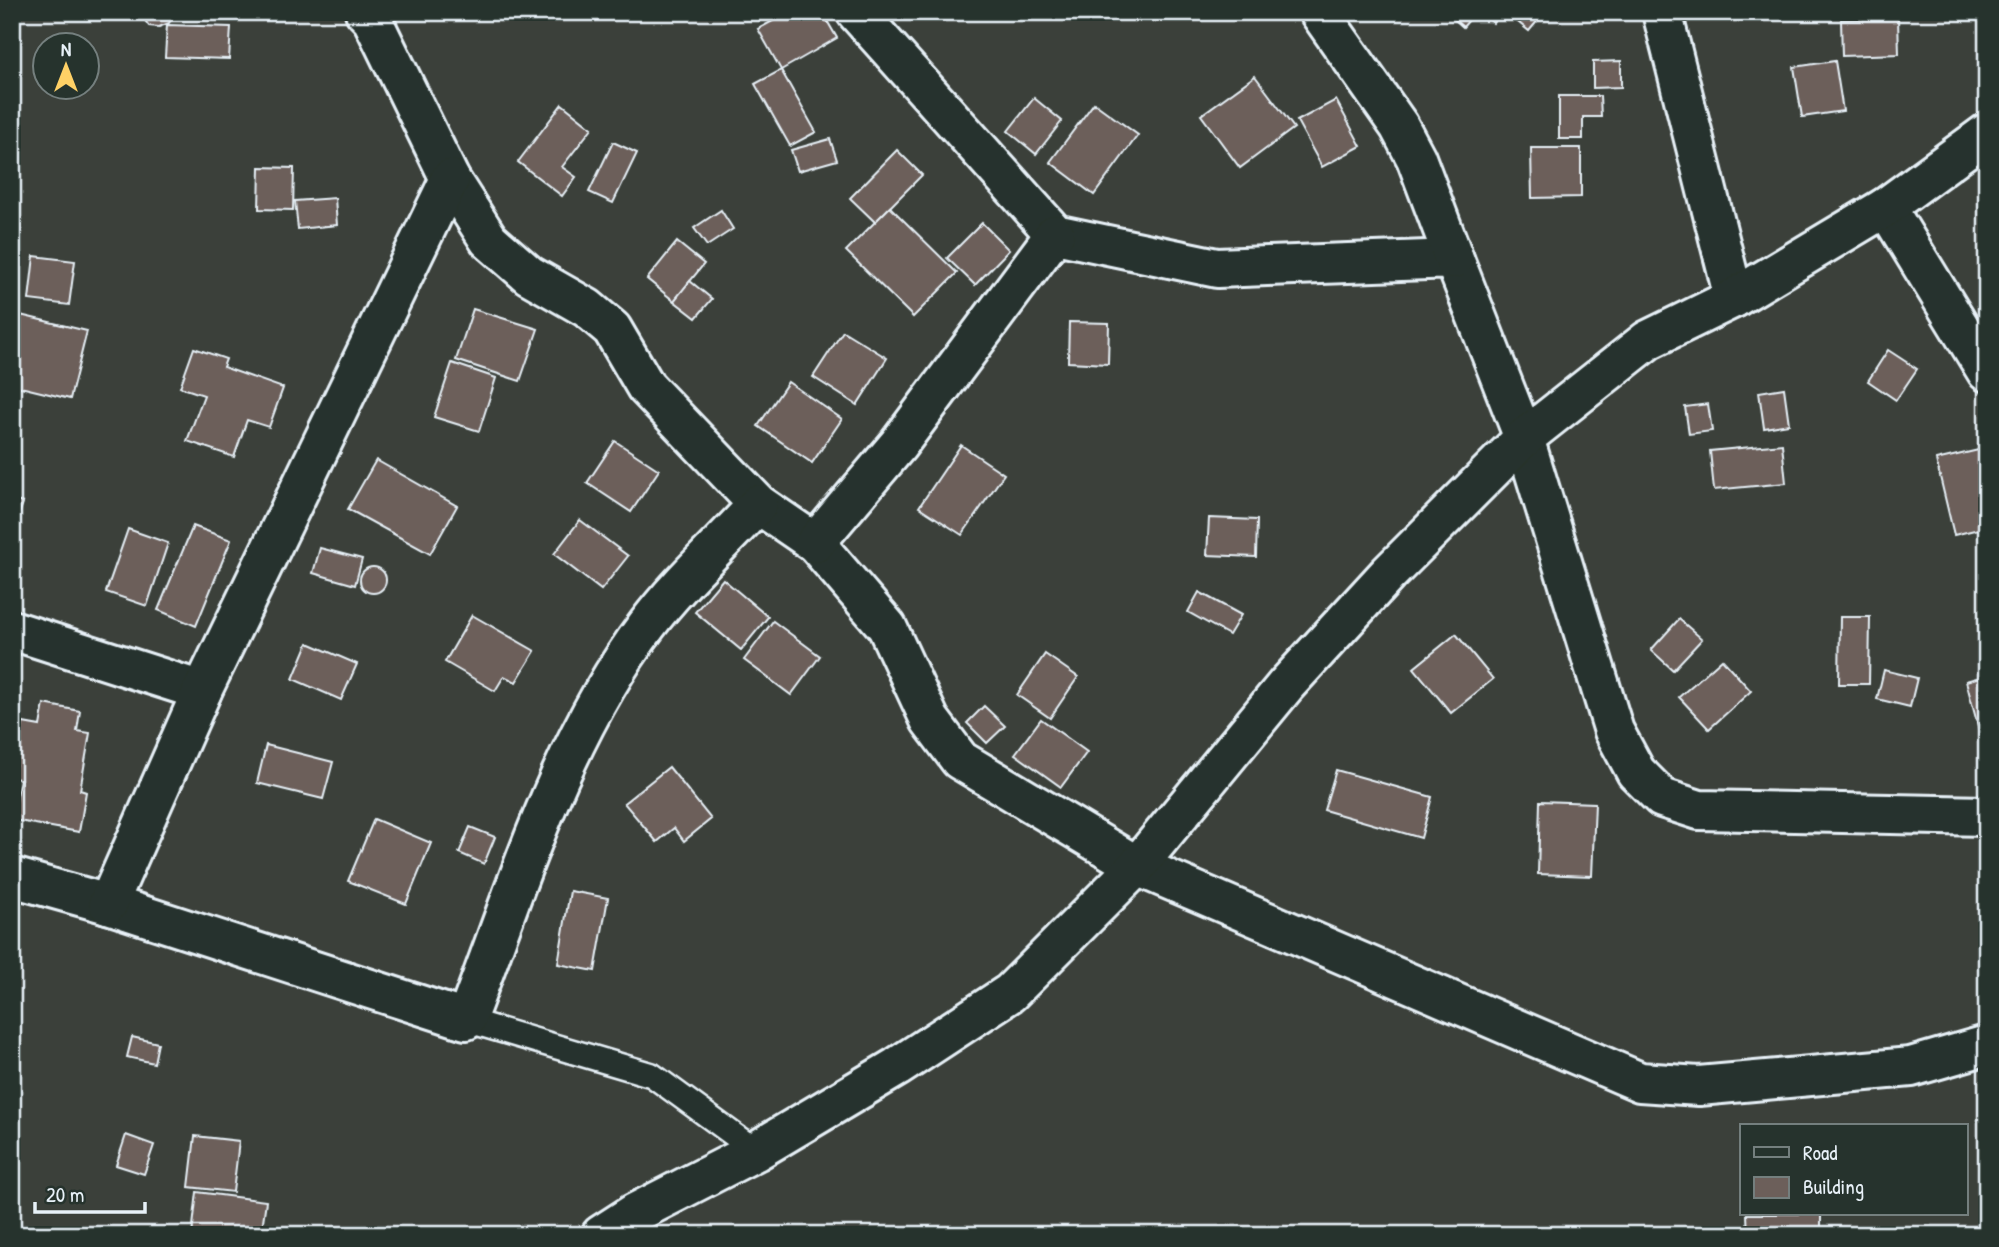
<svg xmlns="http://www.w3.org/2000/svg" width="1999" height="1247" font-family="'Patrick Hand',sans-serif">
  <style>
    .building { fill: #6c5f5a; stroke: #e8f1f8; stroke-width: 2 }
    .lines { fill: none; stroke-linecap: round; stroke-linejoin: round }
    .lane-casing { stroke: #e8f1f8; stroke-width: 28 }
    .street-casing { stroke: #e8f1f8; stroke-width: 44 }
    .secondary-casing { stroke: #e8f1f8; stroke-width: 44 }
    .lane { stroke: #26332d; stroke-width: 23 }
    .street { stroke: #26332d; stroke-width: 38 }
    .secondary { stroke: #26332d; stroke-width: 38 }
  </style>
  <rect width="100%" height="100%" fill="#3b403a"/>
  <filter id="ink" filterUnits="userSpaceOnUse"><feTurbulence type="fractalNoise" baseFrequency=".0143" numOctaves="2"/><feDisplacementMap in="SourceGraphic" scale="14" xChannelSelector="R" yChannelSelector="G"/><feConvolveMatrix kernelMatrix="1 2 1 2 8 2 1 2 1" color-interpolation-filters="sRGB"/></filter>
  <g filter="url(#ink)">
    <g class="building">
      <path d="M139,12H176L169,23L159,27L149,26Z"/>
      <path d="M789,12H822L837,38L781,70L758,29Z"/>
      <path d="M1446,12H1476L1463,27Z"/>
      <path d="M1481,12H1502L1493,23Z"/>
      <path d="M1518,12H1545L1529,31L1513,18Z"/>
      <path d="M1898,18L1899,54L1842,56L1841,20Z"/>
      <path d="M167,25L231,27L229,59L165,57Z"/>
      <path d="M1621,61V87L1593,88V62Z"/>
      <path d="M1835,61L1843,111L1802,117L1794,67Z"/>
      <path d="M781,70L816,132L790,146L755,84Z"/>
      <path d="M1255,76L1294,128L1240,168L1201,115Z"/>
      <path d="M1559,96H1600L1601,117H1583V139H1559Z"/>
      <path d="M1034,98L1062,121L1036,154L1008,131Z"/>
      <path d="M1336,100L1361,146L1322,167L1297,121Z"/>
      <path d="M1094,103L1138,135L1094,195L1050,162Z"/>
      <path d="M562,104L592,128L562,167L576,177L562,196L518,162Z"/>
      <path d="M830,139L837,160L798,171L791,150Z"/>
      <path d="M613,142L637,153L613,203L589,192Z"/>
      <path d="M1531,148H1581V197L1532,198Z"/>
      <path d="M897,150L922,175L875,222L850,198Z"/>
      <path d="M260,167L294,168L293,210L259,209Z"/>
      <path d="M335,198L337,225L298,229L295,201Z"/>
      <path d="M890,207L957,273L913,317L846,251Z"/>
      <path d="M721,210L733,229L707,246L694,228Z"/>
      <path d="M982,223L1009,250L975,285L947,258Z"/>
      <path d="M677,242L704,264L674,301L647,279Z"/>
      <path d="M34,256L75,261L69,305L29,300Z"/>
      <path d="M690,281L712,299L696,318L674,301Z"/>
      <path d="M473,309L538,329L520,381L456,360Z"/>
      <path d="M16,314L87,331L70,399L12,385V328Z"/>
      <path d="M1069,322L1109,323L1108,364L1068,362Z"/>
      <path d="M843,331L887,358L857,405L813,377Z"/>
      <path d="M194,348L226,359L223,367L283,388L269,427L247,420L234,457L187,441L204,395L180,387Z"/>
      <path d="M1888,350L1917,369L1896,400L1868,381Z"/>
      <path d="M452,363L496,378L479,431L434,417Z"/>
      <path d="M788,382L842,419L812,463L758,426Z"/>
      <path d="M1784,388L1789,424L1764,428L1759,392Z"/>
      <path d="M1708,404L1712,431L1689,434L1685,407Z"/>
      <path d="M615,441L659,470L631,512L587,483Z"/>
      <path d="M1782,444L1786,483L1714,490L1710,451Z"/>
      <path d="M961,445L1004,474L962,535L919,507Z"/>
      <path d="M1987,448V527L1954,535L1936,460Z"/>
      <path d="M376,460L457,506L430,554L348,509Z"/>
      <path d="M12,500L23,503L12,534Z"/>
      <path d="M1209,518L1257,520L1256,557L1207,555Z"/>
      <path d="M580,520L628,556L601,590L554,554Z"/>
      <path d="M193,526L231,540L196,626L158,610Z"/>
      <path d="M128,529L168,543L147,606L106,592Z"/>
      <path d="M320,548L362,559L355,585L313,573Z"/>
      <circle cx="373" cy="580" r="13"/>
      <path d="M723,579L768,617L741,650L695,612Z"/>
      <path d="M1199,592L1241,615L1229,635L1188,612Z"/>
      <path d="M472,615L535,651L516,682L504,676L495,691L445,662Z"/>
      <path d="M1840,617H1870L1869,684H1839Z"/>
      <path d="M1679,619L1702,639L1673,670L1651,650Z"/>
      <path d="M773,621L820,656L791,695L744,660Z"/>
      <path d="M1456,634L1493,679L1451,713L1414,668Z"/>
      <path d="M308,643L357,664L341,700L293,679Z"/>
      <path d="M1045,654L1078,677L1050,718L1017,695Z"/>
      <path d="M1722,659L1751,691L1709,729L1679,697Z"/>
      <path d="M1884,670L1917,678L1910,707L1877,699Z"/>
      <path d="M1987,675V740L1982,741L1966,681Z"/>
      <path d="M44,704L80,711L77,731L90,733L80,790L86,792L79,832L13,820L20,779L13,778L23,723L40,726Z"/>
      <path d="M984,706L1005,726L987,743L967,723Z"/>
      <path d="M1041,719L1087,752L1061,787L1015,754Z"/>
      <path d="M266,745L333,762L323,799L257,783Z"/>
      <path d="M669,767L711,819L684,841L674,828L657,842L624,803Z"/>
      <path d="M1336,770L1432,797L1421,838L1324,810Z"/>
      <path d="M1540,801L1595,803L1592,876L1538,874Z"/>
      <path d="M374,819L431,843L406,904L348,881Z"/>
      <path d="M470,827L495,837L484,864L459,853Z"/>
      <path d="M570,891L608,898L595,971L558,964Z"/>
      <path d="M132,1037L158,1043L154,1063L127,1057Z"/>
      <path d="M126,1135L154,1145L144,1174L116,1165Z"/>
      <path d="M195,1136L239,1141L233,1192L189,1187Z"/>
      <path d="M197,1192L266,1201L261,1235H192Z"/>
      <path d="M1747,1214H1821V1235H1748Z"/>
    </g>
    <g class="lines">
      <defs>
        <path id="lane" d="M466,1020L652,1075L756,1151"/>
        <g id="street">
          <path d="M365,12L372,19L450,179L489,240L529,275L587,308L612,329L646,387L758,504L815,543L887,627L930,720L960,760L1137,866L1640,1082L1699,1086L1911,1067L1987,1045"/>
          <path d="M856,12L1055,234L1217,268L1454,259L1524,438L1614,731L1636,772L1662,798L1699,810L1987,816"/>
          <path d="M1319,12L1399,126L1416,158L1454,259"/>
          <path d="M1662,12L1734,298"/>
          <path d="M1886,207L1987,372"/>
          <path d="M815,543L898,445L1055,234"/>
          <path d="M12,630L202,691"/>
          <path d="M12,877L108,904L466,1020C517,887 560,740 647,625C679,582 722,544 758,504"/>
          <path d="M108,904L202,691L450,179"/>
        </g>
        <path id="secondary" d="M601,1235L635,1213L756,1151L897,1067L1010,993L1137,866L1286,685L1388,574L1524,438L1648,340L1734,298L1886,207L1987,133"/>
      </defs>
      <use href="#lane" class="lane-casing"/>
      <use href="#street" class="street-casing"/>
      <use href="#secondary" class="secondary-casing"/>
      <use href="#lane" class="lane"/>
      <use href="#street" class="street"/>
      <use href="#secondary" class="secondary"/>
    </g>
  </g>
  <rect width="1999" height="1247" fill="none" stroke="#26332d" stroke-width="42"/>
  <rect x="21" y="21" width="1957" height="1205" fill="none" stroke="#e8f1f8" stroke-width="2.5" filter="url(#ink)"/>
  <rect x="1740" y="1124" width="228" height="91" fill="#26332d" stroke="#747f7e" stroke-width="2"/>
  <rect x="1754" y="1147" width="35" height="10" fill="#26332d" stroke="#747f7e" stroke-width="2"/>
  <text x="1803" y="1160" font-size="21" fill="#e8f1f8">Road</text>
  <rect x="1754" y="1177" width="35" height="21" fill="#6c5f5a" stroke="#747f7e" stroke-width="2"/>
  <text x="1803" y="1194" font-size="21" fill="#e8f1f8">Building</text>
  <g transform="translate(66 66)"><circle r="33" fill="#26332d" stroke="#747f7e" stroke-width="2"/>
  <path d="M0-5L12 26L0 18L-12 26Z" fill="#ffd166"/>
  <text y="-10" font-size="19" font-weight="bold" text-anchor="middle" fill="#e8f1f8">N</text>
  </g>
  <path d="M35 1202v10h110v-10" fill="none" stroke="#e8f1f8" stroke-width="3.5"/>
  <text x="46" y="1202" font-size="21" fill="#e8f1f8" stroke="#26332d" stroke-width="5" paint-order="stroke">20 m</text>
</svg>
